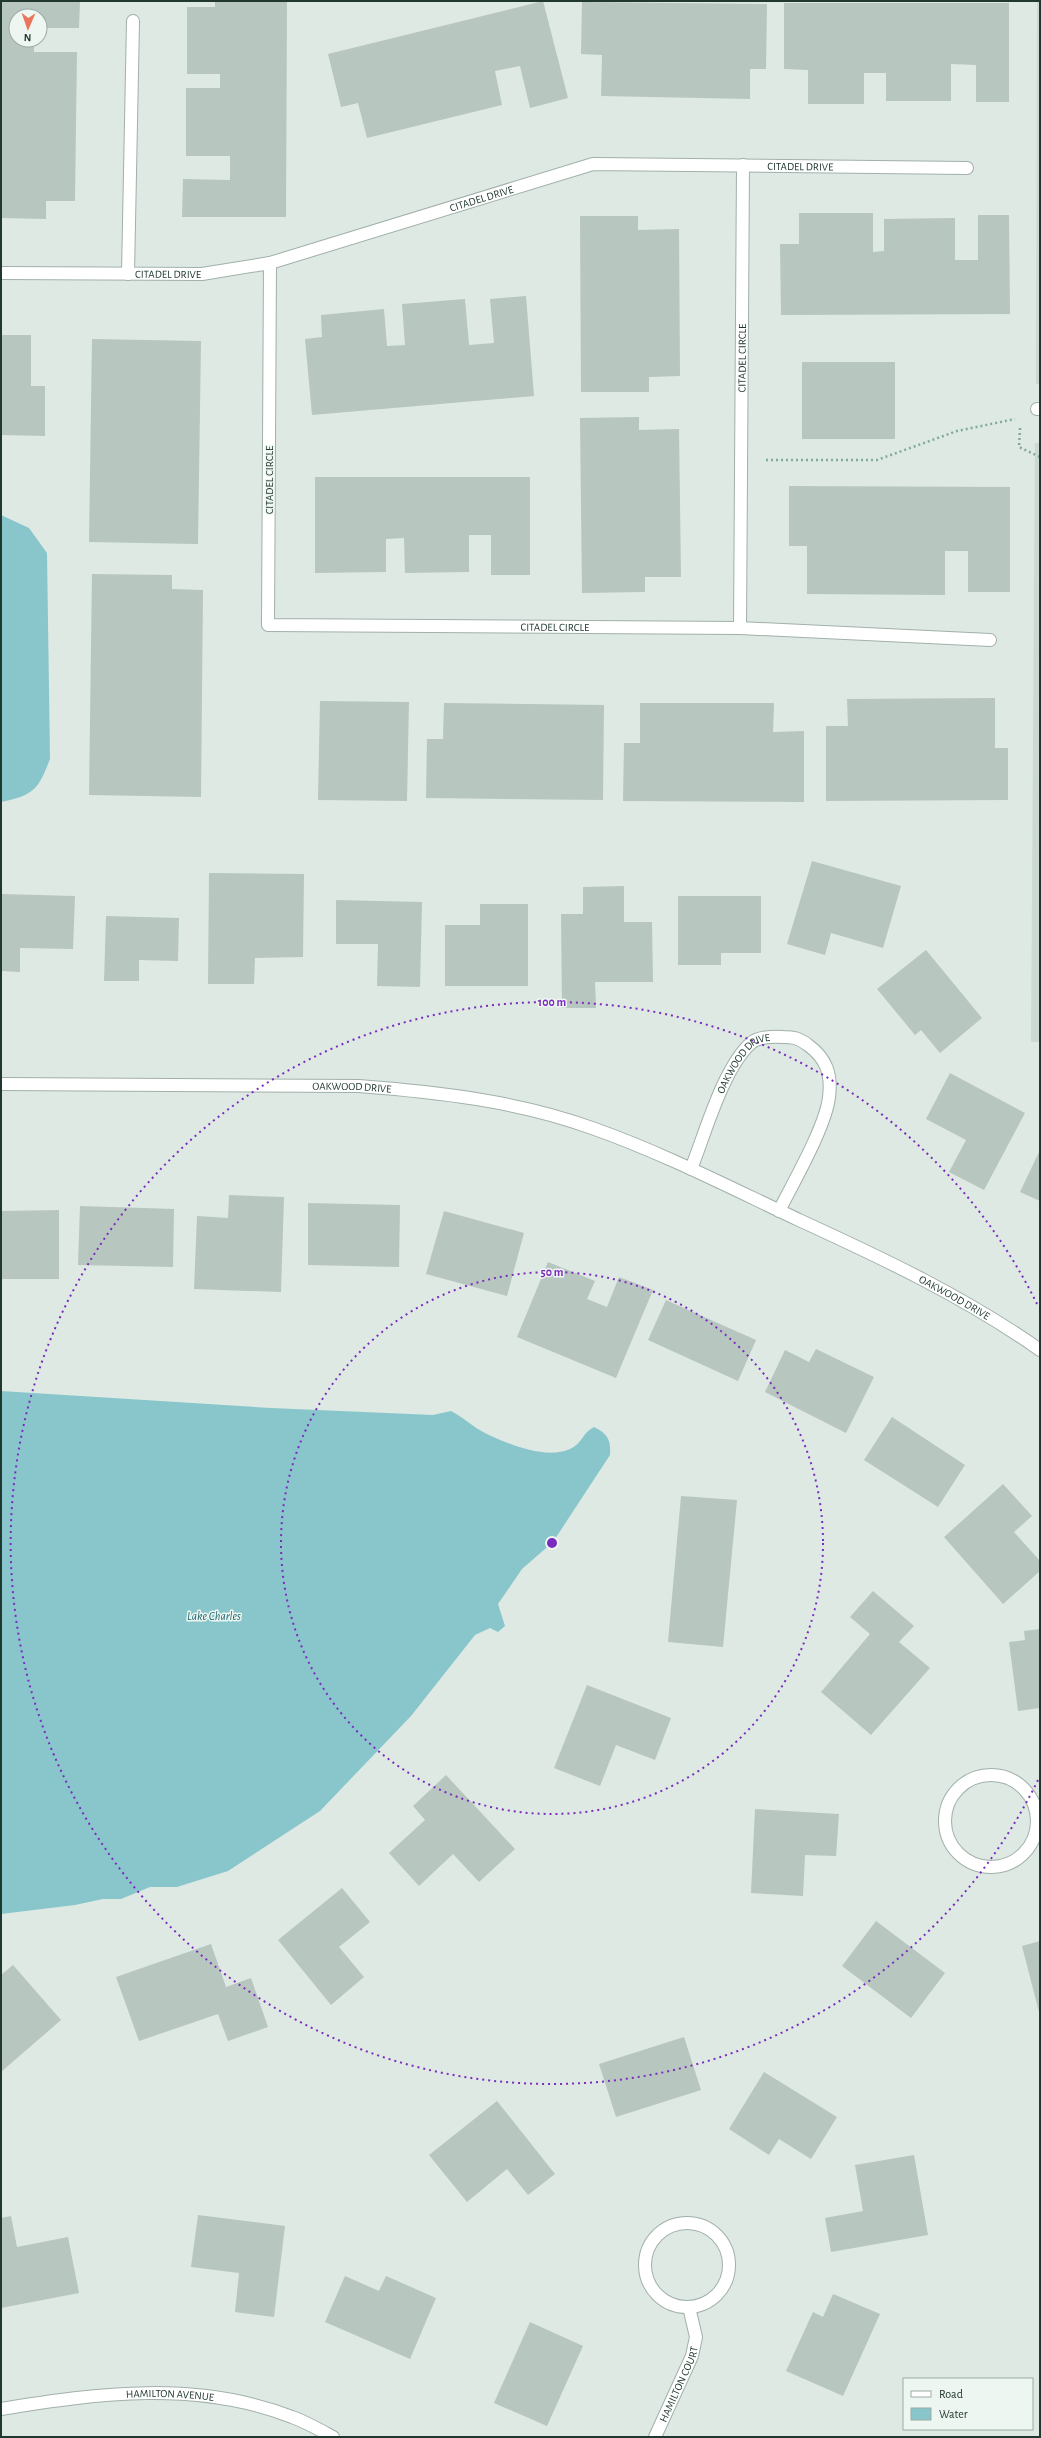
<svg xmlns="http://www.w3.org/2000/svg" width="1041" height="2438" font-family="'Alegreya Sans',sans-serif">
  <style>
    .built { fill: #ccd9d2 }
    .water { fill: #88c6cc }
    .building { fill: #b7c6bf }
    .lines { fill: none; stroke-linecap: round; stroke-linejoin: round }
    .lane-casing { stroke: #a1b0aa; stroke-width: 14 }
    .street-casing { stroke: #a1b0aa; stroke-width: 14 }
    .path { stroke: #80ab9b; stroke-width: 2.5; stroke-dasharray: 2 3; stroke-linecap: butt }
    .lane { stroke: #fff; stroke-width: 12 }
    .street { stroke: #fff; stroke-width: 12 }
    .ring { fill: none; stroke: #7b2cbf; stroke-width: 2; stroke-dasharray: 2 4 }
    .labels { text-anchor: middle; stroke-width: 3; stroke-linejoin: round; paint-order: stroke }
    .street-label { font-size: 11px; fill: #203830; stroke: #eef6f1 }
    .water-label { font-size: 12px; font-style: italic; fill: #1e6770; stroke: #eef6f1 }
    .centre { fill: #7b2cbf; stroke: #eef6f1; stroke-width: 2 }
    .ring-label { font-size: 12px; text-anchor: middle; font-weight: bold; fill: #7b2cbf; stroke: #eef6f1; stroke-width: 3; stroke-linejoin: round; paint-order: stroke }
  </style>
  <rect width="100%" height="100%" fill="#dee9e3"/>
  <g class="built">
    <path d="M1037,1H1040V384H1036Z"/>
    <path d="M1035,443H1040V1042H1031Z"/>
  </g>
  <g class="water">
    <path d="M1,515L29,528L47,553L50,759C38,790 34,795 1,802Z"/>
    <path d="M1,1391L271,1408L433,1415L451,1411C463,1417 473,1427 485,1433C508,1444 545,1460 570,1449C582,1444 582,1433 594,1427C608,1434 611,1440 610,1455L553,1542L522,1569L498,1604L505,1626L498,1632L490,1628L475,1635L411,1716L320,1811L228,1871L177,1887H150L121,1899H103L75,1905L1,1914Z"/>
  </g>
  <g class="building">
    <path d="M1,1H80L79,28H40V16H16V40H34V52H77L75,201H46V219L1,218Z"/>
    <path d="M215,1H287L286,217H182L183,179L230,180V156H186V88H220V74H187V7H215Z"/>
    <path d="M543,1L568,98L530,108L520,66L495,71L502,105L367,138L358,103L341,107L328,54Z"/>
    <path d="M582,2L767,4L766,69H750V99L601,96L602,55L581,54Z"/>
    <path d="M784,3H1009V102H976V65L951,64V101H886V73H864V104H808V70L784,69Z"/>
    <path d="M799,213H873V252L884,251V219L955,218V260H978V215H1009L1010,314L781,315L780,244H799Z"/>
    <path d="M580,216H638V230L679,229L680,376L649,377V392H581Z"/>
    <path d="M526,296L534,396L312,415L305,339L322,337L321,315L384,309L387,346L405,345L402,304L465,299L469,345L494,343L490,299Z"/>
    <path d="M1,335H31V386H45V436L1,435Z"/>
    <path d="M92,339L201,341L198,544L89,542Z"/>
    <rect x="802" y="362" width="93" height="77"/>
    <path d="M639,417V430L679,429L681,577H645V592L582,593L580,418Z"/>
    <path d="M315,477H530V575H491V535H469V572L405,573L404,538L386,539V572L315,573Z"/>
    <path d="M789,486L1010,487V592H968V551H945V595L807,594V546H789Z"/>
    <path d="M92,574L172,575V589L203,590L201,797L89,795Z"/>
    <path d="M995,698V748H1008V800L826,801V726H848L847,699Z"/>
    <path d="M320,701L409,702L407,801L318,800Z"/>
    <path d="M444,703L604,705L603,800L426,798L427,739H443Z"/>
    <path d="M640,703H774L773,732L804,731V802L623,801L624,743H640Z"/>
    <path d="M812,861L901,886L883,948L831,933L825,955L787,944Z"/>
    <path d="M209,873L304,874L303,957L255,958L254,984H208Z"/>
    <path d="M624,886V922H652L653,982H595L596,1008H562L561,914H583V887Z"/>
    <path d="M1,894L75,896L73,949L20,948V972L1,971Z"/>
    <path d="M678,896H761V953H721V965H678Z"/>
    <path d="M336,900L422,902L420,987L377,986L378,944H336Z"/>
    <path d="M480,904H528V986H445V925H480Z"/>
    <path d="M106,916L179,918L178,961L139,960V981H104Z"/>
    <path d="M926,950L982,1018L940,1053L921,1030L915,1035L877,989Z"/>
    <path d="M950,1073L1025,1113L984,1190L949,1172L966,1140L926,1119Z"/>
    <path d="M1040,1150V1201L1020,1192Z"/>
    <path d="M229,1195L284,1197L281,1292L194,1289L197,1216L228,1218Z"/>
    <path d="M308,1203L400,1205L399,1267L308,1265Z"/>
    <path d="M80,1206L174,1209L173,1267L78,1265Z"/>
    <path d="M59,1210V1279H1V1211Z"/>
    <path d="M444,1211L524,1233L507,1296L426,1274Z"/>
    <path d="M548,1262L595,1281L587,1299L607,1307L619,1277L653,1290L616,1378L517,1337Z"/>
    <path d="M666,1300L756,1340L738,1381L648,1340Z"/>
    <path d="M816,1349L874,1377L846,1433L765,1392L785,1350L809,1362Z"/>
    <path d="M892,1417L965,1465L938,1507L864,1460Z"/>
    <path d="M1003,1484L1032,1516L1014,1532L1040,1561V1571L1003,1604L944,1537Z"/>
    <path d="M681,1496L737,1500L723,1647L668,1642Z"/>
    <path d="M873,1591L914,1626L899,1642L930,1668L871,1735L821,1692L870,1634L850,1617Z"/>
    <path d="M1040,1629V1708L1018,1711L1009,1642L1025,1640L1024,1631Z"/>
    <path d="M587,1685L671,1718L655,1760L616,1745L600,1786L554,1768Z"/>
    <path d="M446,1775L515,1849L479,1882L453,1854L419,1886L389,1853L425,1820L413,1806Z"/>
    <path d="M755,1809L839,1814L836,1856L805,1855L803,1896L751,1893Z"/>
    <path d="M342,1888L370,1922L339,1947L364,1977L331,2005L278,1940Z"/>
    <path d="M876,1921L945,1973L911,2018L842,1966Z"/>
    <path d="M1040,1941V2012H1039L1022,1946Z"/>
    <path d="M211,1944L226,1987L251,1978L268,2027L228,2041L218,2014L139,2041L116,1977Z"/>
    <path d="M13,1965L61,2020L1,2072V1975Z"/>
    <path d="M684,2037L701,2090L616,2117L599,2064Z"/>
    <path d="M764,2072L837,2117L811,2159L779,2139L769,2155L729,2129Z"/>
    <path d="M497,2101L555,2174L528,2195L507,2169L467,2202L429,2155Z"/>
    <path d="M914,2155L928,2235L831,2252L825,2218L863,2211L855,2165Z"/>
    <path d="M198,2215L285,2226L274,2317L235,2312L239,2273L191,2267Z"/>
    <path d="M11,2216L17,2247L68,2237L79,2293L1,2308V2218Z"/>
    <path d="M345,2276L379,2291L386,2276L436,2298L410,2359L325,2322Z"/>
    <path d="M833,2294L880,2314L843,2396L786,2371L813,2312L823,2317Z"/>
    <path d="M530,2322L583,2346L547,2426L494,2403Z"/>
  </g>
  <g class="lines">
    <defs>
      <g id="lane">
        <path d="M128,274L133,21"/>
        <path d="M740,628L990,640"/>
      </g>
      <g id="street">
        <path id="s1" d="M270,263L268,625L740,628L743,165"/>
        <path id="s2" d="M1,273L202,274L270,263L593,164L967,168"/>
        <path d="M1037,409H1040"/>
        <path id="s3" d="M1,1084L359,1086C437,1092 518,1101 592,1128C663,1153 731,1188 799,1220C882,1258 965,1297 1040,1350"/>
        <path id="s4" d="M691,1169C705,1134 723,1068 751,1043C758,1037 773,1036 783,1037C793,1037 799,1038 808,1045C826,1058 832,1074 829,1097C826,1126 793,1183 779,1211"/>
        <circle cx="991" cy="1821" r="46"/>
        <circle cx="687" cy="2265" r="42"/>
        <path id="s5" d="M1,2409C99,2393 197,2380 292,2417C306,2422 320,2430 333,2437"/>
        <path id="s6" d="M655,2437L692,2356L696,2337L689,2307"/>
      </g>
    </defs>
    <use href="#lane" class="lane-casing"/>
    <use href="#street" class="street-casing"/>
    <g class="path">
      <path d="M1020,428L1019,447L1040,457"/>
      <path d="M766,460H877L957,431L1015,419"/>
    </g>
    <use href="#lane" class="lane"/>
    <use href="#street" class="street"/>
  </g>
  <g class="ring">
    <circle cx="552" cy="1543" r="271"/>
    <path d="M1038 1780A541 541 0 1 1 1038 1306"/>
  </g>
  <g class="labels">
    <g class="street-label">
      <text dy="4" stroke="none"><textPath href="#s2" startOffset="815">CITADEL DRIVE</textPath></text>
      <text dy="4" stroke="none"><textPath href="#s2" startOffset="491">CITADEL DRIVE</textPath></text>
      <text dy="4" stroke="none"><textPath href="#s2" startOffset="167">CITADEL DRIVE</textPath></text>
      <text dy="4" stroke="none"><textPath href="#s1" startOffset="1104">CITADEL CIRCLE</textPath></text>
      <text transform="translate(269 480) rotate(-90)" y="4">CITADEL CIRCLE</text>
      <text dy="4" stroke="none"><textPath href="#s1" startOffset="649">CITADEL CIRCLE</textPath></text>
      <text dy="4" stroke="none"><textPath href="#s4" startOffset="121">OAKWOOD DRIVE</textPath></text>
      <text dy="4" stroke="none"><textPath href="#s3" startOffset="351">OAKWOOD DRIVE</textPath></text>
      <text dy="4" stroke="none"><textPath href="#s3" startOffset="996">OAKWOOD DRIVE</textPath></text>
      <text dy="4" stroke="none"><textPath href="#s6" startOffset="58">HAMILTON COURT</textPath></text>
      <text dy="4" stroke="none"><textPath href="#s5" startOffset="170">HAMILTON AVENUE</textPath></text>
    </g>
    <g class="water-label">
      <text x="214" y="1620">Lake Charles</text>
    </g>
  </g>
  <circle cx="552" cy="1543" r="6" class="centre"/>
  <g class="ring-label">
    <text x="552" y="1006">100 m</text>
    <text x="552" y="1276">50 m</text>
  </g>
  <rect width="1041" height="2438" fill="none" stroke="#203830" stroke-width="4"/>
  <rect x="903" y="2378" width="130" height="52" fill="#eef6f1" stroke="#9caaa4"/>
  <rect x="911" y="2391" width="20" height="6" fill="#ffffff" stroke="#9caaa4"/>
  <text x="939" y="2398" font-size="12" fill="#203830">Road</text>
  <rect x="911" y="2408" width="20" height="12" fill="#88c6cc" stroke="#9caaa4"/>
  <text x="939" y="2418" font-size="12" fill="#203830">Water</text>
  <g transform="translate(28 28) rotate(182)"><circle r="19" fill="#eef6f1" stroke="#9caaa4"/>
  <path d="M0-3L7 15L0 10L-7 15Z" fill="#ea755a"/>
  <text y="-6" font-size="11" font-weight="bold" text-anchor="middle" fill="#203830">N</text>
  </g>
</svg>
